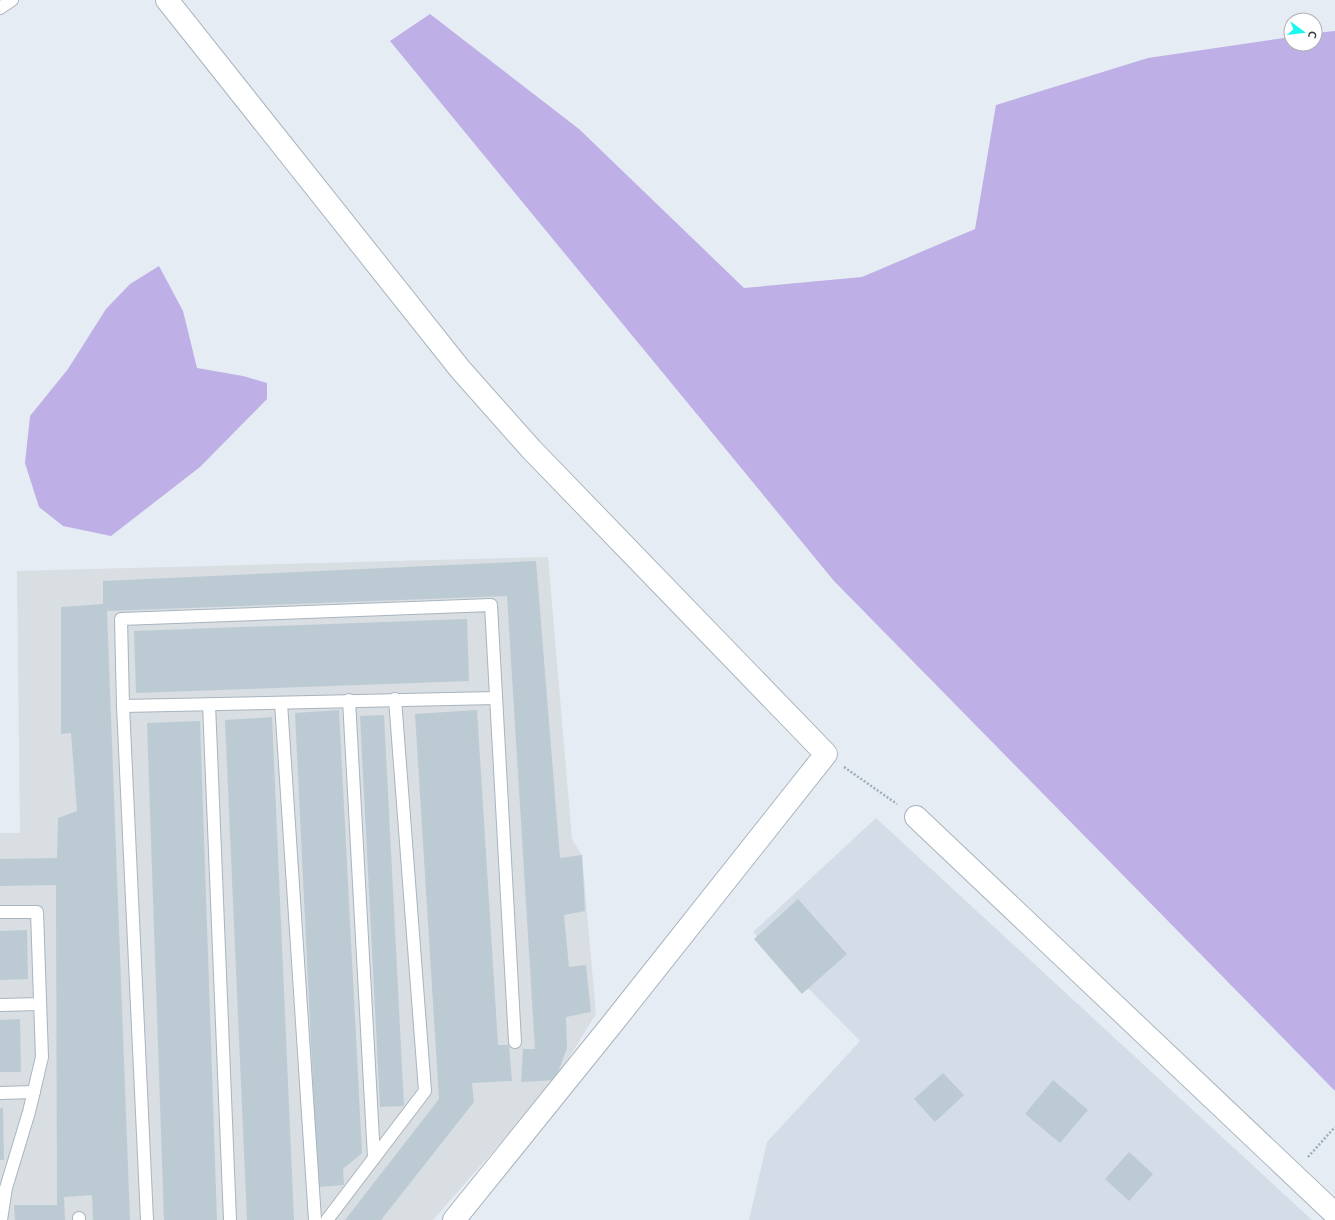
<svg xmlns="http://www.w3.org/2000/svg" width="1335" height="1220" font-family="Ubuntu,sans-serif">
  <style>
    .residential { fill: #d4dde7 }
    .industrial { fill: #d8dee2 }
    .green { fill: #beafe6 }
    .building { fill: #bccad4 }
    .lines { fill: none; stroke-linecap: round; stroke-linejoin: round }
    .service-casing { stroke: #a9b4be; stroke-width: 14 }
    .minor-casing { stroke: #a9b4be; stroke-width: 24 }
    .path { stroke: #9aaebf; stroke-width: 2.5; stroke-dasharray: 2 2; stroke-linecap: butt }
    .service { stroke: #fff; stroke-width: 12 }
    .minor { stroke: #fff; stroke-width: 22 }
  </style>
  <rect width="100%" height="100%" fill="#e6ecf3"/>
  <path class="residential" d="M876,818L1312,1220H749L767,1142L860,1041L753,932Z"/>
  <path class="industrial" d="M548,557L572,839L582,855L596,1014L555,1080L433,1220H0V833H20L17,571Z"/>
  <g class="green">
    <path d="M430,14L579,129L744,288L862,277L975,229L996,105L1148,58L1291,37V44H1315V33L1335,31V1091L834,581L390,41Z"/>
    <path d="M159,266L183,311L197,368L243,376L267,383V399L200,467L111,536L63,526L39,507L25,463L30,416L68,369L106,309L130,284Z"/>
  </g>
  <g class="building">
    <path d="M536,561L560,858L582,855L585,911L564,915L569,967L586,965L591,1012L566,1017L567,1048L555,1080L521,1082L523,1049H535L507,596L107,611L130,1220H93L92,1195L64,1197L65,1220H15L14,1205H57L56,885L0,886V859L57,858L58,818L77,811L71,733L61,734V607L103,604V581Z"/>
    <path d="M467,619L469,681L136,693L134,631Z"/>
    <path d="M339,710L362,1153L343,1169L344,1185L318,1187L295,713Z"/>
    <path d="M477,710L498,1045H509L512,1081L472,1083L474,1102L381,1220H345L439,1099L415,714Z"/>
    <path d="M384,715L404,1106L380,1107L360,716Z"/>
    <path d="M272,717L294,1220H247L225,720Z"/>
    <path d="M200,721L217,1220H164L147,723Z"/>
    <path d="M798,899L847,954L802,994L754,939Z"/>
    <path d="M27,930L28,979L0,980V931Z"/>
    <path d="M20,1019L21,1072H0V1020Z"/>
    <path d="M943,1073L964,1095L935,1122L914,1099Z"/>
    <path d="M1053,1080L1088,1110L1060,1143L1025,1114Z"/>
    <path d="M0,1108H3L4,1160H0Z"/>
    <path d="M1129,1152L1153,1174L1129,1201L1105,1179Z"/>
  </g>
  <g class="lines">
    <defs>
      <g id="service">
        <path d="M0,8L12,0"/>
        <path d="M349,700L374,1158"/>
        <path d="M281,703L315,1220"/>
        <path d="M209,704L230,1220"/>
        <path d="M123,706C248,703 372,700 496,698"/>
        <path d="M0,912H37L42,1057L29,1112L6,1188L1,1220"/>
        <path d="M0,1005L40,1004"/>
        <path d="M0,1093L34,1092"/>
        <path d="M79,1218V1220"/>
        <path d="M147,1220L123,706L121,619L491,605L515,1042"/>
        <path d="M327,1220L425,1091L395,699"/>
      </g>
      <g id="minor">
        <path d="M167,0L460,369L531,449L826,754L612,1024L454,1220"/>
        <path d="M916,817L1335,1214"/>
      </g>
    </defs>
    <use href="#service" class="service-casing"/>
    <use href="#minor" class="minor-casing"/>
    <g class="path">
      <path d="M844,767L897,804"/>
      <path d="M1308,1157L1335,1127"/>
    </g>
    <use href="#service" class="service"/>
    <use href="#minor" class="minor"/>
  </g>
  <g transform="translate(1303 32) rotate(105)"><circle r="19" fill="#ffffff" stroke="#aeb2b5"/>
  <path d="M0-3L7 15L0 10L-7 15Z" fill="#1af6f0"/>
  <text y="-6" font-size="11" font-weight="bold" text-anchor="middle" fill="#353e45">С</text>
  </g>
</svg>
